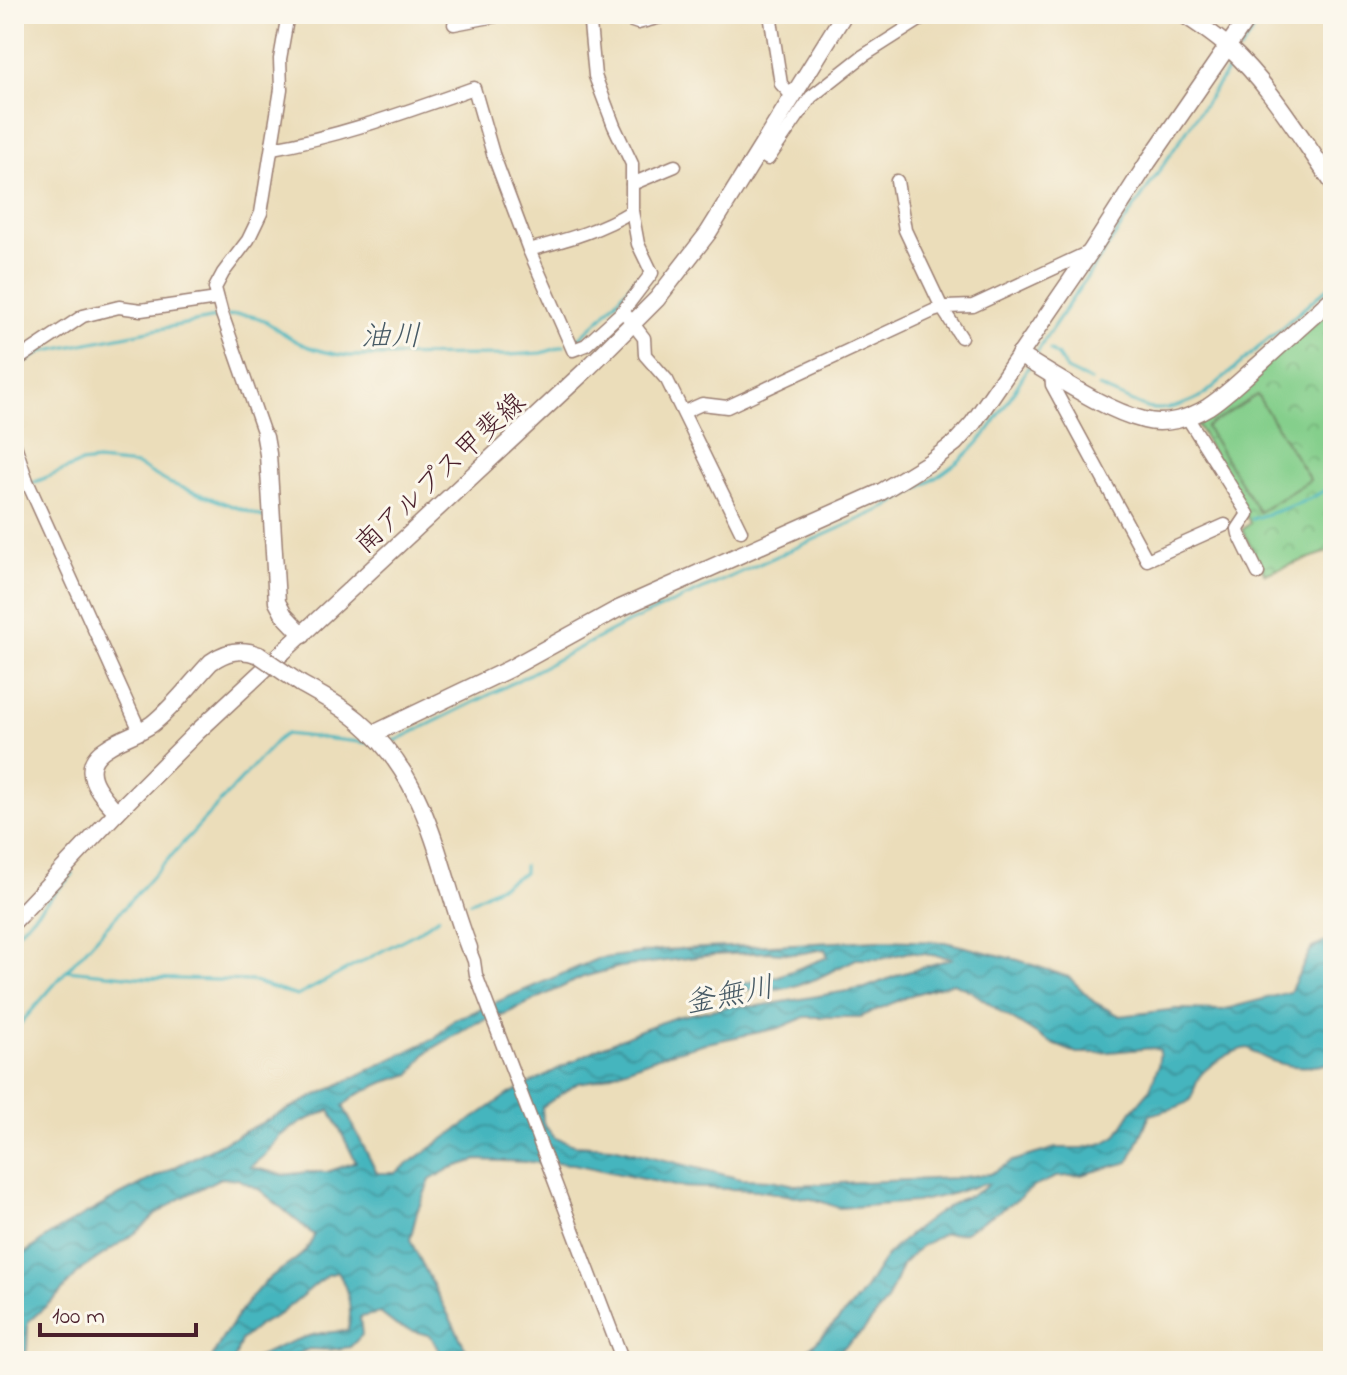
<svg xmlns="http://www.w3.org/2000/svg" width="1347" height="1375" font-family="'Indie Flower','Klee One',sans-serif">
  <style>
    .park { fill: url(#park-crowns); stroke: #68775c; stroke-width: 2 }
    .pitch { fill: #85cf8c; stroke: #68775c; stroke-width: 2 }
    .water { fill: url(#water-waves); stroke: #486a74; stroke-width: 2; fill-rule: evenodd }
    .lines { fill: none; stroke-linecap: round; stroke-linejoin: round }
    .stream { stroke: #45b5be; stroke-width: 3 }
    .street-casing { stroke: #9a7e72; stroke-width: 15 }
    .secondary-casing { stroke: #9a7e72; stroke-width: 19 }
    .street { stroke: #fff; stroke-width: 12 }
    .secondary { stroke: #fff; stroke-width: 16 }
    .secondary-bridge-casing { stroke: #9a7e72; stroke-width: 19; stroke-linecap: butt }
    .secondary-bridge { stroke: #fff; stroke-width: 16 }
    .labels { text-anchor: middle; stroke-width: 6; stroke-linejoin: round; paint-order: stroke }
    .street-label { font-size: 28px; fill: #4a1f2b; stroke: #fbf7ec }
    .water-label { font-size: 30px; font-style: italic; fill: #485b66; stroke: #fbf7ec }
  </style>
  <defs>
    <pattern id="park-crowns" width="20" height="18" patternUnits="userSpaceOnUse" patternTransform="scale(2)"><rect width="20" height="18" fill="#85cf8c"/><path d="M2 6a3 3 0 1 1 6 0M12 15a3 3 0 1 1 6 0" fill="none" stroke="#74b179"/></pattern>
    <pattern id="water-waves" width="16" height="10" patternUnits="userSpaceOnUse" patternTransform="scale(2)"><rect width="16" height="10" fill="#45b5be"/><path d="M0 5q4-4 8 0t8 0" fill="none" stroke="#3c939b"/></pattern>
  </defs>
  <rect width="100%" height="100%" fill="#fbf7ec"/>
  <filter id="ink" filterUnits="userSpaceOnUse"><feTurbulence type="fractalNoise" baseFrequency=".0125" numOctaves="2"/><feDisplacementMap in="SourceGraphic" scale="16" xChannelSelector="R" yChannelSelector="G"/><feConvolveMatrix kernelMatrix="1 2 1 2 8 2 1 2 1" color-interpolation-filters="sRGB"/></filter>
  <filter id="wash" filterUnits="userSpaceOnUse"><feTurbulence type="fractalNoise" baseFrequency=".006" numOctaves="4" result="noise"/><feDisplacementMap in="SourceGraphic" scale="32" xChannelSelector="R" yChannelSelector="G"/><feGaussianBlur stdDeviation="1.8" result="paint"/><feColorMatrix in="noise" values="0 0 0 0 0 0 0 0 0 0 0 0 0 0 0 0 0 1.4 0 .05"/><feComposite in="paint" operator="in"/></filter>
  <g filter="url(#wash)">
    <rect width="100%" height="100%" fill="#ebddba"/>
    <path class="park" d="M1333,308V550L1265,574L1242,530L1250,523L1197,424Z"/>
    <path class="pitch" d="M1257,395L1310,480L1259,512L1206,427Z"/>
    <path class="water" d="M1333,938V1062C1304,1071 1273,1067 1248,1048C1234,1049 1202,1068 1197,1081C1193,1089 1194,1098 1186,1103C1176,1109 1161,1111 1150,1115L1129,1162L1081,1175L1056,1177L1033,1187L1017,1200L963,1233L943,1234L920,1247L902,1265L887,1301L863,1331L828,1361H798C817,1339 839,1321 858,1299C869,1285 881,1260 893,1249C913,1231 934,1214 957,1201C968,1195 981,1193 989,1184H983L948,1195L915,1202L839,1208L817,1200L756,1190L679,1187L574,1164L477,1160L451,1168L430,1180L417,1212L410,1240L472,1361H444L431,1336L397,1326L380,1313L360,1317L362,1335L350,1347L329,1350L309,1349L281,1361H250C274,1348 296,1338 322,1333C331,1332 339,1332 348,1330C353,1310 348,1289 338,1272L327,1275L280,1314L259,1325L241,1340L234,1361H211C220,1338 247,1300 265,1282C281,1267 308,1258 314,1235L260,1190L238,1179L220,1178L178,1200L154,1216L141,1229L82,1269L56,1297L28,1322L27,1349L24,1361H14V1261L51,1234L120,1195L297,1105L435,1038L454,1019L471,1013L597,959L662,950L879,940L945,942L1018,960L1069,977L1094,1002L1120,1016L1177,1009L1222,1010L1290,992L1311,949ZM825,949L828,957L776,977L739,984L734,992L788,988L816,979L856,959H881L909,952L953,958L901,974L865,988L759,1006H731L676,1017L643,1029L597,1049L507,1095L395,1173H377L343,1106L356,1095L385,1082L411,1074L427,1052L476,1023L507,1013L583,977L620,967L712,955L769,952L797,954ZM953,983L971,991L1001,1012L1051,1043L1076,1053H1098L1153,1048L1160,1050L1158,1067L1149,1091L1132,1111L1116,1136L1104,1143L1083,1148H1056L1013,1161L990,1174L954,1178L795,1185L771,1180L741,1179L613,1147L574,1145L555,1138L543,1123L542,1107L578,1083L596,1080L666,1054L702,1044L779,1028L805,1017H860L911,995ZM330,1110L356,1162L327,1172H308L284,1175L250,1167L264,1156L280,1136L304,1121Z"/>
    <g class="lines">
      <g class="stream">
        <path d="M1240,51L1264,14"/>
        <path d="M228,316C265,309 273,332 304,345C318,351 332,354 348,356L509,355L542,353L564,346"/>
        <path d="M578,339L602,317L638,276"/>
        <path d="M1050,350L1058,356L1067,370L1090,381"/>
        <path d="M1035,356L1047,336L1234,61"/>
        <path d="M14,370L41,352L47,351L215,318"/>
        <path d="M1099,387L1146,408C1165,412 1187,404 1204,395L1333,283"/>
        <path d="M33,483L81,463L97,461L137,465L169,483L263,517"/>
        <path d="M14,491L23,488"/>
        <path d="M1252,519C1283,509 1307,503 1333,485"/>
        <path d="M390,741H395L497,691L623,625L887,507C921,487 959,467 984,436C1001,415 1015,390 1029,366"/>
        <path d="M470,902L524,873V866"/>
        <path d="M14,936L73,874"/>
        <path d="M67,970L146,978L251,981L297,996L416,933L439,917"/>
        <path d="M14,1031L67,970L277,740L285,734L369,743"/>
      </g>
    </g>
  </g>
  <g filter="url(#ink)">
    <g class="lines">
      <defs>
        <g id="street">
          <path d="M589,14L595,76L614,126L632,164V211L638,244L652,273L623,311L644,338L645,355L667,380L741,531"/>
          <path d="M612,14L638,23L672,14"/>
          <path d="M770,14L781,84L792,96"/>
          <path d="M454,24L506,14"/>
          <path d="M272,148C342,136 408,111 474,88L493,154L529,250L573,350L586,345L623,311"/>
          <path d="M757,152L768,159L811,97L863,56L929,14"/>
          <path d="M897,181L905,230L942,308L961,337"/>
          <path d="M632,184L675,166"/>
          <path d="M529,250C565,240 600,231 632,211"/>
          <path d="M14,362L83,316L119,307L141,310L217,299"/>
          <path d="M1051,374L1052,385L1147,560L1225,525"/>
          <path d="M684,412L702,404L727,407L933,311L946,307L973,306L1089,252"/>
          <path d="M1187,417L1248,514L1238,529L1239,534L1258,573"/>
          <path d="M265,437L222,314L215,288L223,273L248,240L261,213L281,89L280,59L288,14"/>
          <path d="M14,442L27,481L140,731"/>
          <path d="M469,948L474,961L476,975L623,1361"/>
        </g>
        <g id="secondary">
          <path d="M1183,14C1198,24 1214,34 1228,47C1270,85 1300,137 1333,183"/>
          <path d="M1019,355C1055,376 1104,410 1144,420C1165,426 1190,418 1208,407C1225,396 1240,381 1255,368C1281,345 1307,321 1333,298"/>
          <path d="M265,437L268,454L277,602L284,615L303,635"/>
          <path d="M301,684C321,695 341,706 358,720C431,781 437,865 469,948"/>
          <path d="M373,734L509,669L616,610L881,492L930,462L955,443L973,423L993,394L1091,251L1148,162L1250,14"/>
          <path d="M117,812C99,793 75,767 108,747C121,738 138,734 152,724C174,707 192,682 211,662C226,651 241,648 259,655"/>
          <path d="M14,921L117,812L196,733L587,369L657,299L708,233L844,14"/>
        </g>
      </defs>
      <use href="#street" class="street-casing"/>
      <use href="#secondary" class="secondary-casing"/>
      <use href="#street" class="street"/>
      <use href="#secondary" class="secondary"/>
      <defs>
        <path id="secondary-bridge" d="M259,655L301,684"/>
      </defs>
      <use href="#secondary-bridge" class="secondary-bridge-casing"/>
      <use href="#secondary-bridge" class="secondary-bridge"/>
    </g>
  </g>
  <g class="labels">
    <g class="street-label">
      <text transform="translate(439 472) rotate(-43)" y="10">南アルプス甲斐線</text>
    </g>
    <g class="water-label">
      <text x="391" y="345">油川</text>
      <text transform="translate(729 994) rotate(-11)" y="10">釜無川</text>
    </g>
  </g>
  <rect width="1347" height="1375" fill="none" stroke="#fbf7ec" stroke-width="48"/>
  <path d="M40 1323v12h156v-12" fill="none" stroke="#4a1f2b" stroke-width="4"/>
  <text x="52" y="1323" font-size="24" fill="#4a1f2b" stroke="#fbf7ec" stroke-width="6" paint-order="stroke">100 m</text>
</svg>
